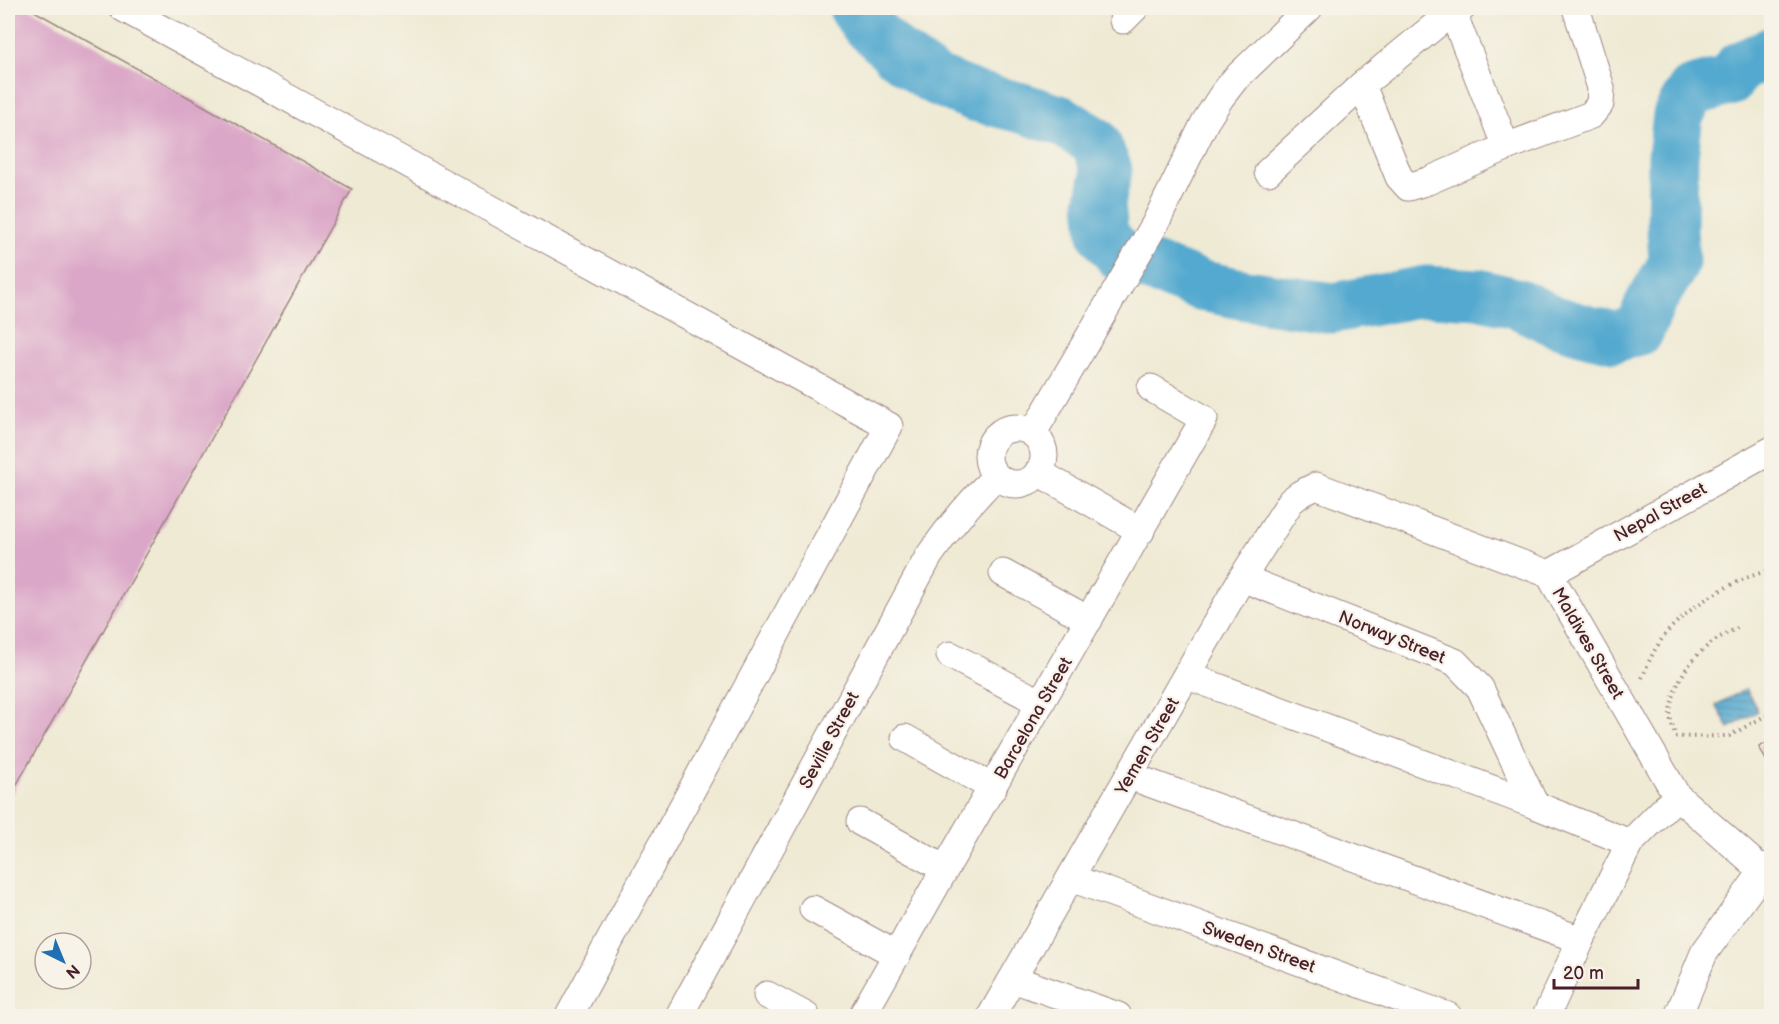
<svg xmlns="http://www.w3.org/2000/svg" width="1779" height="1024" font-family="'Balsamiq Sans',sans-serif">
  <style>
    .water { fill: url(#water-rules); stroke: #4e647d; stroke-width: 1.5 }
    .lines { fill: none; stroke-linecap: round; stroke-linejoin: round }
    .river { stroke: #53a9cf; stroke-width: 51 }
    .building { fill: #dba7c8 }
    .minor-casing { stroke: #9c8480; stroke-width: 29 }
    .path { stroke: #9c8480; stroke-width: 4; stroke-dasharray: 1.5 4.5; stroke-linecap: butt }
    .minor { stroke: #fff; stroke-width: 27 }
    .labels { text-anchor: middle; stroke-width: 4.5; stroke-linejoin: round; paint-order: stroke }
    .street-label { font-size: 18px; fill: #4a1f2b; stroke: #f7f3e8 }
  </style>
  <defs>
    <pattern id="water-rules" width="6" height="5" patternUnits="userSpaceOnUse" patternTransform="scale(1.5)"><rect width="6" height="5" fill="#53a9cf"/><path d="M0 2.5h6" fill="none" stroke="#4789a8"/></pattern>
  </defs>
  <rect width="100%" height="100%" fill="#f7f3e8"/>
  <filter id="ink" filterUnits="userSpaceOnUse"><feTurbulence type="fractalNoise" baseFrequency=".0167" numOctaves="2"/><feDisplacementMap in="SourceGraphic" scale="12" xChannelSelector="R" yChannelSelector="G"/><feConvolveMatrix kernelMatrix="1 2 1 2 8 2 1 2 1" color-interpolation-filters="sRGB"/></filter>
  <filter id="wash" filterUnits="userSpaceOnUse"><feTurbulence type="fractalNoise" baseFrequency=".008" numOctaves="4" result="noise"/><feDisplacementMap in="SourceGraphic" scale="24" xChannelSelector="R" yChannelSelector="G"/><feGaussianBlur stdDeviation="1.35" result="paint"/><feColorMatrix in="noise" values="0 0 0 0 0 0 0 0 0 0 0 0 0 0 0 0 0 1.4 0 .05"/><feComposite in="paint" operator="in"/></filter>
  <g filter="url(#wash)">
    <rect width="100%" height="100%" fill="#efead4"/>
    <path class="water" d="M1746,689L1758,711L1729,728L1716,705Z"/>
    <g class="lines">
      <path class="river" d="M854,8L865,24L896,53L933,79L974,96L1022,108L1062,121L1095,142L1107,170L1100,203L1103,234L1120,256L1203,286L1246,295L1333,308L1425,291L1478,294L1519,304L1555,321L1592,332L1615,337L1639,330L1651,302L1674,263L1672,229L1673,157L1678,115L1692,91L1729,81L1739,67L1772,52"/>
    </g>
    <g id="blocks">
      <g class="building">
        <path d="M8,8H29L352,189L8,800Z"/>
        <path d="M1772,740V771L1759,747Z"/>
      </g>
    </g>
  </g>
  <g filter="url(#ink)">
    <use href="#blocks" fill-opacity="0" stroke="#9c8480" stroke-width="1.5"/>
    <g class="lines">
      <defs>
        <g id="minor">
          <path d="M123,8L889,426L569,1016"/>
          <path d="M1451,8L1506,147"/>
          <path d="M1123,20L1135,8"/>
          <path d="M1362,85L1399,177L1408,187L1428,181L1506,147L1591,115L1600,104L1601,88L1576,8"/>
          <path d="M1268,172L1362,85L1453,11L1462,8"/>
          <circle cx="1016" cy="456" r="28"/>
          <path d="M1033,433L1155,224L1205,122L1221,97L1235,79L1309,8"/>
          <path d="M1038,472L1141,531"/>
          <path d="M1003,573L1089,620"/>
          <path d="M1549,574L1772,450"/>
          <path d="M1242,578L1455,662L1480,688L1535,805"/>
          <path d="M950,655L1041,703"/>
          <path d="M1188,676L1535,805L1630,843"/>
          <path d="M905,738L993,788"/>
          <path d="M1130,776L1581,940"/>
          <path d="M860,822L945,869"/>
          <path d="M1071,878L1448,1016"/>
          <path d="M813,909L897,955"/>
          <path d="M1013,979L1118,1016"/>
          <path d="M767,995L806,1016"/>
          <path d="M679,1016L929,556C949,527 971,501 996,476"/>
          <path d="M862,1016L945,869L1204,419L1151,388"/>
          <path d="M991,1016L1242,578L1291,501L1300,494L1316,486L1549,574L1677,796L1763,871"/>
          <path d="M1546,1016L1581,940L1630,843L1677,796"/>
          <path d="M1678,1016L1704,953L1763,871L1772,864"/>
        </g>
      </defs>
      <use href="#minor" class="minor-casing"/>
      <g class="path">
        <path d="M1642,678C1647,667 1651,655 1658,645C1678,611 1734,578 1772,570"/>
        <path d="M1674,732C1673,726 1670,720 1670,714C1670,706 1673,698 1675,691C1687,659 1710,640 1740,627"/>
        <path d="M1675,737L1729,736L1772,712"/>
      </g>
      <use href="#minor" class="minor"/>
    </g>
  </g>
  <g class="labels">
    <g class="street-label">
      <text transform="translate(1660 512) rotate(-29)" y="6">Nepal Street</text>
      <text transform="translate(1392 637) rotate(22)" y="6">Norway Street</text>
      <text transform="translate(1588 643) rotate(60)" y="6">Maldives Street</text>
      <text transform="translate(1033 718) rotate(-60)" y="6">Barcelona Street</text>
      <text transform="translate(829 740) rotate(-62)" y="6">Seville Street</text>
      <text transform="translate(1147 746) rotate(-60)" y="6">Yemen Street</text>
      <text transform="translate(1259 947) rotate(20)" y="6">Sweden Street</text>
    </g>
  </g>
  <rect width="1779" height="1024" fill="none" stroke="#f7f3e8" stroke-width="30"/>
  <g transform="translate(63 961) rotate(137)"><circle r="28" fill="#f7f3e8" stroke="#b29e9c" stroke-width="1.5"/>
  <path d="M0-4.5L10 22L0 15L-10 22Z" fill="#1f6fb2"/>
  <text y="-9" font-size="16" font-weight="bold" text-anchor="middle" fill="#4a1f2b">N</text>
  </g>
  <path d="M1554 979v9h84v-9" fill="none" stroke="#4a1f2b" stroke-width="3"/>
  <text x="1563" y="979" font-size="18" fill="#4a1f2b" stroke="#f7f3e8" stroke-width="4.5" paint-order="stroke">20 m</text>
</svg>
